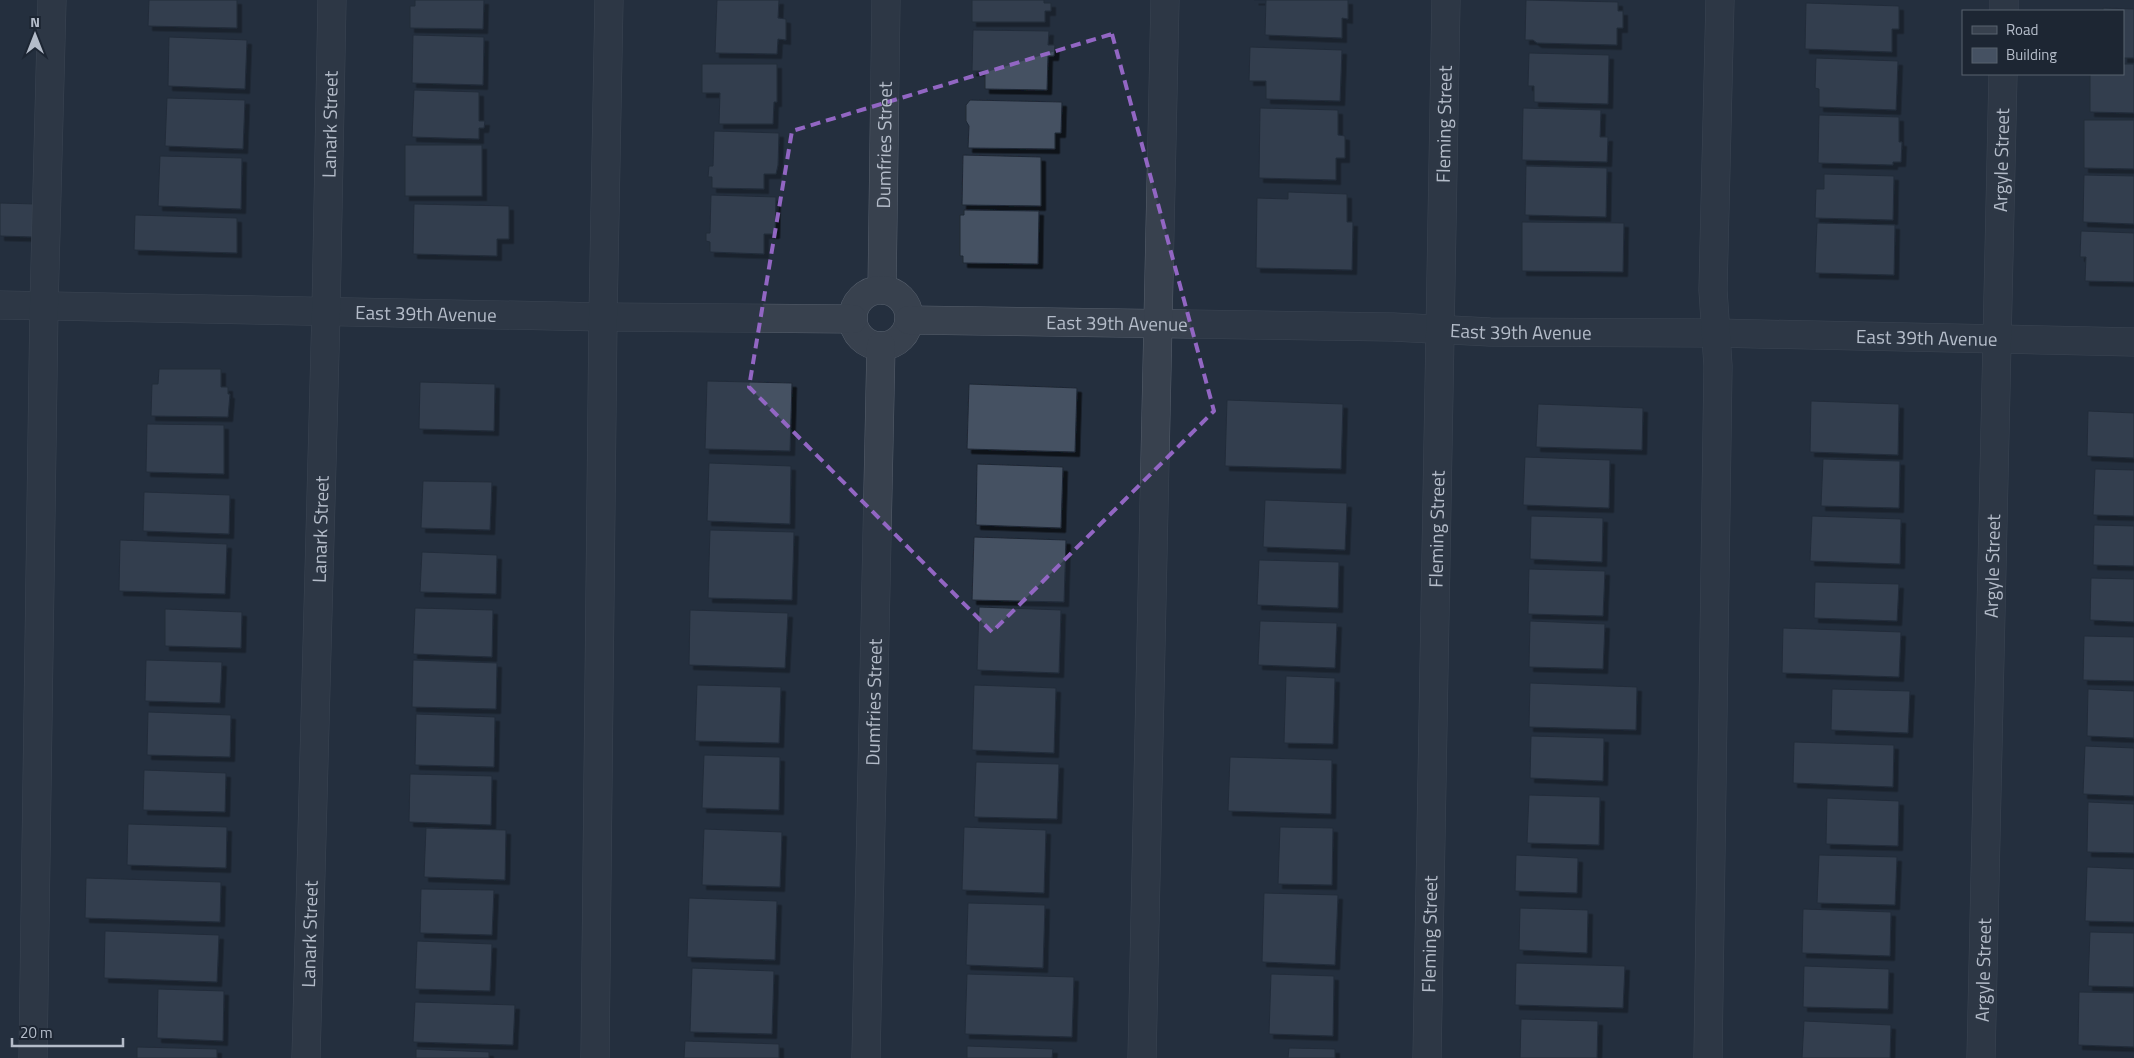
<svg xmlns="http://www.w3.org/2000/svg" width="2134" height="1058" font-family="'Titillium Web',sans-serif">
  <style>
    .building { fill: #455162; stroke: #1f2835; filter: url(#shadow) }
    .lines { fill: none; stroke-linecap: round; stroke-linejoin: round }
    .minor-casing { stroke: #565f6c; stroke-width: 29 }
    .minor { stroke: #38414e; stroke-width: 28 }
    .marked { fill: none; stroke: #9266c3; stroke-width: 4; stroke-dasharray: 10 6; stroke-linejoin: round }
    .labels { text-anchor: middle; stroke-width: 4; stroke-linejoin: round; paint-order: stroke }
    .street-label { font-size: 19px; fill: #b4bcc9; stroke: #1d2633 }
  </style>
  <defs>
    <filter id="shadow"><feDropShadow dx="4.5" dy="4.5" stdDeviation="0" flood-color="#0009"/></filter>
  </defs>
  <rect width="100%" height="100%" fill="#242f3e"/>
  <g class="building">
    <path d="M149,0H237V28L148,26Z"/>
    <path d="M415,0H484L483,29L410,28V6H415Z"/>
    <path d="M717,0H779L778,18L786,19V40L778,39L777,54L715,53Z"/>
    <path d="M972,0H1044V3H1051V11H1045V22H972Z"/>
    <path d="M1254,0H1348V19L1342,18V38L1265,35L1266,0Z"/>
    <path d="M1526,0L1618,2V11H1623V28H1617V45L1537,43L1533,40H1525Z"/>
    <path d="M1806,3L1899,6V29H1892V52L1805,49Z"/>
    <path d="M2103,8L2134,9V58H2123V11H2103Z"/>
    <path d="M973,30L1049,31L1048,45H1055L1054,56H1048L1047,90L985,89V71H972Z"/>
    <path d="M413,35L484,37L483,85L412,83Z"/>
    <path d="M169,37L247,40L245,89L168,86Z"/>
    <path d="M1250,47L1342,50L1340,101L1266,99V81H1249Z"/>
    <path d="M1529,53L1609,55L1608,104L1534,102V86H1528Z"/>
    <path d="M1816,58L1898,61L1896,110L1819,107V89L1815,88Z"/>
    <path d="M702,64H777V102H774L773,124H719L720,93H702Z"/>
    <path d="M2123,64H2134V113L2090,112V74H2123Z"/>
    <path d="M414,90L479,92V121H485L484,128H479V139L412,137Z"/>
    <path d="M167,98L245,100L243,149L165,146Z"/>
    <path d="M970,100L1062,102L1061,133H1055V149L968,148L969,126L966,121V105Z"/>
    <path d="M1260,108L1338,110V135L1345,136V158H1336V180L1259,178Z"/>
    <path d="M1523,108L1601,110L1600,137H1608L1607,162L1522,160Z"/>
    <path d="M1819,115L1899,117V142H1902L1901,162H1893V165L1818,163Z"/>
    <path d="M2084,120H2134V169L2084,168Z"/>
    <path d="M714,131L779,133L778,165L776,174H764V189L712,188V177H708L709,166H713Z"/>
    <rect x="405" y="145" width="77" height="51"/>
    <path d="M963,155L1041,157V206L962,205Z"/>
    <path d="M160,156L242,158L241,209L158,206Z"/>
    <path d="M1526,166L1607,168L1606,217L1525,215Z"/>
    <path d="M1824,174L1894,176L1893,220L1815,218L1816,189H1824Z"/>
    <path d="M2084,175L2134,176V224L2083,222Z"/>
    <path d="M1288,192L1347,194V222H1353L1352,270L1256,268L1257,198L1288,199Z"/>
    <path d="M711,195L776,197L775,234H764V254L710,252V242L706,241V233H710Z"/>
    <path d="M0,203L35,204L34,237L0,236Z"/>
    <path d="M414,204L509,206V239H497V256L413,254Z"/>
    <path d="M964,210L1039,211L1038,264L963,263V256H960V215H964Z"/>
    <path d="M135,215L237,218V253L134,250Z"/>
    <path d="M1522,222L1624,223L1623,272L1522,271Z"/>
    <path d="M1817,223L1895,225L1894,275L1815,273Z"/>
    <path d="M2081,231L2134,233V282L2085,281L2086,257H2080Z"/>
    <path d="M159,369H221V387H228V394H230L228,417L151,416L152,384H158Z"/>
    <path d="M707,381L792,383L790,451L705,449Z"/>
    <path d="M420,382L495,384L494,431L419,429Z"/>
    <path d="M969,384L1077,388L1075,452L967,449Z"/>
    <path d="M1227,400L1343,404L1341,469L1225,466Z"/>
    <path d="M1811,401L1899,404L1898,455L1810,452Z"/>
    <path d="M1538,404L1643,408L1642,450L1536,447Z"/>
    <path d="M2088,411L2134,413V458L2087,456Z"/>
    <path d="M147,424L224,425V474L146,472Z"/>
    <path d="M1525,457L1610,460L1609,508L1523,505Z"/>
    <path d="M1823,459L1900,461L1899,508L1821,506Z"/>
    <path d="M709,463L791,466L790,524L707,521Z"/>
    <path d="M977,464L1063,467L1061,528L976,525Z"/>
    <path d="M2095,469L2134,470V516L2093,515Z"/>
    <path d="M423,481L492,482L490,530L421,528Z"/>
    <path d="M144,492L230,495L229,534L143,531Z"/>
    <path d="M1265,500L1347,503L1345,550L1263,547Z"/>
    <path d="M1531,516L1603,518L1602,562L1530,559Z"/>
    <path d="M1812,516L1901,519L1900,564L1810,561Z"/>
    <path d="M2094,525L2134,526V566L2093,565Z"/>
    <path d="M710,530L794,532L792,600L708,598Z"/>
    <path d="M974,537L1066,540L1064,602L972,600Z"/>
    <path d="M120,540L227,544L225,594L119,591Z"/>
    <path d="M422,552L497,555L496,594L420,592Z"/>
    <path d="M1259,560L1339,562L1338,608L1257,605Z"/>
    <path d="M1529,569L1605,571L1603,616L1528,614Z"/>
    <path d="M2091,578L2134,579V622L2090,620Z"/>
    <path d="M1815,582L1899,584L1897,621L1814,618Z"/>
    <path d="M979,607L1061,610L1059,673L977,670Z"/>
    <path d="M415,608L493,610L492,657L413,654Z"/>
    <path d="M165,609L242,612L241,648L165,646Z"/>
    <path d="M690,610L788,613L785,668L689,665Z"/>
    <path d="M1260,621L1337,623L1335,668L1258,665Z"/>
    <path d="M1530,621L1605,624L1603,669L1529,667Z"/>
    <path d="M1783,628L1901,632L1899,677L1782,673Z"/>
    <path d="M2084,636L2134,637V681L2083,680Z"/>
    <path d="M146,660L222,662L220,703L145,701Z"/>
    <path d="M413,660L497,663L496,709L412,707Z"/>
    <path d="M1286,676L1335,678L1333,744L1284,743Z"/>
    <path d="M1530,683L1637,687L1636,730L1529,727Z"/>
    <path d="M697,685L781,687L779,743L695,741Z"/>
    <path d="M974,685L1056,688L1054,753L972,750Z"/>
    <path d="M1832,689L1910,691L1908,733L1831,730Z"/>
    <path d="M2088,689L2134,691V738L2087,736Z"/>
    <path d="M148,712L231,715L230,757L147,755Z"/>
    <path d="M416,714L495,717L494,767L415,765Z"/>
    <path d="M1531,736L1604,738L1603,781L1530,778Z"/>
    <path d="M1794,742L1894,745L1893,787L1793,783Z"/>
    <path d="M2085,746L2134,748V796L2083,794Z"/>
    <path d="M704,755L780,757L779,810L702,808Z"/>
    <path d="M1230,757L1332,760L1331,814L1228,811Z"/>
    <path d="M976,762L1059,764L1057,819L974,817Z"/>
    <path d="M144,770L226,773L225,812L143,810Z"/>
    <path d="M410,774L492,776L491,825L409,822Z"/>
    <path d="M1529,795L1600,797L1599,845L1527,843Z"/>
    <path d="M1827,798L1899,801L1898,846L1826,844Z"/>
    <path d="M2088,802L2134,804V853L2087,852Z"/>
    <path d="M128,824L227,827L226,868L127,865Z"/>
    <path d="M964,827L1046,830L1044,893L962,890Z"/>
    <path d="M1280,827L1333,828L1332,885L1278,884Z"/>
    <path d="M426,828L506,830L505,880L424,877Z"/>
    <path d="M704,829L782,832L780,887L702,885Z"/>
    <path d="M1516,855L1578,858L1577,893L1515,891Z"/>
    <path d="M1819,855L1897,857L1895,905L1817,903Z"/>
    <path d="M2087,867L2134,869V922L2085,921Z"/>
    <path d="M86,878L221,882L220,922L85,918Z"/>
    <path d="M421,889L494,890L492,935L420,933Z"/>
    <path d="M1264,893L1338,895L1335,965L1262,962Z"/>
    <path d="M689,898L777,901L775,960L687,957Z"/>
    <path d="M968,903L1045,905L1043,968L966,965Z"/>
    <path d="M1520,908L1588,910L1587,953L1519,950Z"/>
    <path d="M1803,909L1891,912L1890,956L1802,953Z"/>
    <path d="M105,931L219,935L217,982L104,978Z"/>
    <path d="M2090,932L2134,933V987L2088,986Z"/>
    <path d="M417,941L492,944L490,991L415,989Z"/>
    <path d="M1516,963L1625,966L1623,1008L1515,1005Z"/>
    <path d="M1804,966L1889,969L1888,1009L1803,1007Z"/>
    <path d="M692,968L774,971L772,1034L690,1032Z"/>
    <path d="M967,974L1074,977L1072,1037L965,1034Z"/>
    <path d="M1271,974L1334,976L1333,1036L1269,1034Z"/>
    <path d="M158,989L224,991L223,1041L157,1038Z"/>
    <path d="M2079,992L2134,993V1047L2078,1045Z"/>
    <path d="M415,1002L515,1005L513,1045L413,1042Z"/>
    <path d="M1521,1019L1598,1021L1597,1058H1520Z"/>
    <path d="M1804,1021L1891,1025L1890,1058H1802Z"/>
    <path d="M685,1041L779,1044V1058H684Z"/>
    <path d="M967,1046L1053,1049L1052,1058H967Z"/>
    <path d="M137,1047L217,1049V1058H137Z"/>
    <path d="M1289,1048L1335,1049V1058H1288Z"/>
    <path d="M416,1049L489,1052V1058H416Z"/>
  </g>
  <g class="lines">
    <defs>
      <g id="minor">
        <path d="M2004,11V0"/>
        <path id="s1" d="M882,290L886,0"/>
        <circle cx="881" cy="318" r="28"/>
        <path id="s2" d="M0,305L603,317L853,319"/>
        <path id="s3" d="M909,320L1393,327L1490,332L1716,333L2134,342"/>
        <path d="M33,1058L44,306L52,0"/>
        <path id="s4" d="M306,1058L326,312L332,0"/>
        <path d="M595,1058L603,317L609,0"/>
        <path id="s5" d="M866,1058L881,346"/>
        <path d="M1142,1058L1165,0"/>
        <path id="s6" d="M1427,1058L1446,0"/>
        <path d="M1708,1058L1718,366L1713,290L1720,0"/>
        <path id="s7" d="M1981,1058L2003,74"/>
      </g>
    </defs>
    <use href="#minor" class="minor-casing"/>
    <use href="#minor" class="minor"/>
  </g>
  <path d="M0 0H2134V1058H0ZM1112,34L1214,411L992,632L749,387L792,131Z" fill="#242f3e" fill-opacity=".55" fill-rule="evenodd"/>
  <path class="marked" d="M1112,34L1214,411L992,632L749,387L792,131Z"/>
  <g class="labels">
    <g class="street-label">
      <text dy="7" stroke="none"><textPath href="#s4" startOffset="934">Lanark Street</textPath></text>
      <text dy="7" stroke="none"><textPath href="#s6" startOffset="934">Fleming Street</textPath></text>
      <text dy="7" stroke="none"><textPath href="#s1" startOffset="145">Dumfries Street</textPath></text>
      <text dy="7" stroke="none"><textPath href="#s7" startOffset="898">Argyle Street</textPath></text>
      <text dy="7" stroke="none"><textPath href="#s2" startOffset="426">East 39th Avenue</textPath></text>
      <text dy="7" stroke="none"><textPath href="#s3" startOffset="208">East 39th Avenue</textPath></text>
      <text dy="7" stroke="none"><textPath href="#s3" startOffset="612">East 39th Avenue</textPath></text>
      <text dy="7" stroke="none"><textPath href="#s3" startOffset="1018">East 39th Avenue</textPath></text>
      <text dy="7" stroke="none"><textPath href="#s4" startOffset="529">Lanark Street</textPath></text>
      <text dy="7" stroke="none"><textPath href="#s6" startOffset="529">Fleming Street</textPath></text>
      <text dy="7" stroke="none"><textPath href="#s7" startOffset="492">Argyle Street</textPath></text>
      <text dy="7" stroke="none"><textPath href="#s5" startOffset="356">Dumfries Street</textPath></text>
      <text dy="7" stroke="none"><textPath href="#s4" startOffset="124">Lanark Street</textPath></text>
      <text dy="7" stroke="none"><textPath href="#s6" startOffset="124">Fleming Street</textPath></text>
      <text dy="7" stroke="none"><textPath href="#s7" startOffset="88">Argyle Street</textPath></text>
    </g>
  </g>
  <rect x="1962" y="10" width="162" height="65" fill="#1d2633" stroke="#59626f"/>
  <rect x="1972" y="26" width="25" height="8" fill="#38414e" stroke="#59626f"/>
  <text x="2006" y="35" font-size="15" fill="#b4bcc9">Road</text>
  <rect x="1972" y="48" width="25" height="15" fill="#455162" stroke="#59626f"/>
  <text x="2006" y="60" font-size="15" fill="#b4bcc9">Building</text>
  <g transform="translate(35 35)" stroke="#1d2633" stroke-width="4" paint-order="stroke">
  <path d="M0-4L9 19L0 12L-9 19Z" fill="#b4bcc9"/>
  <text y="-8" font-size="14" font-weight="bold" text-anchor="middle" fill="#b4bcc9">N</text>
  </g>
  <path d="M12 1038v8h111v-8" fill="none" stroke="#b4bcc9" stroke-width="2.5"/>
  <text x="20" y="1038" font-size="15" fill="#b4bcc9" stroke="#1d2633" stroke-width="4" paint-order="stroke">20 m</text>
</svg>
